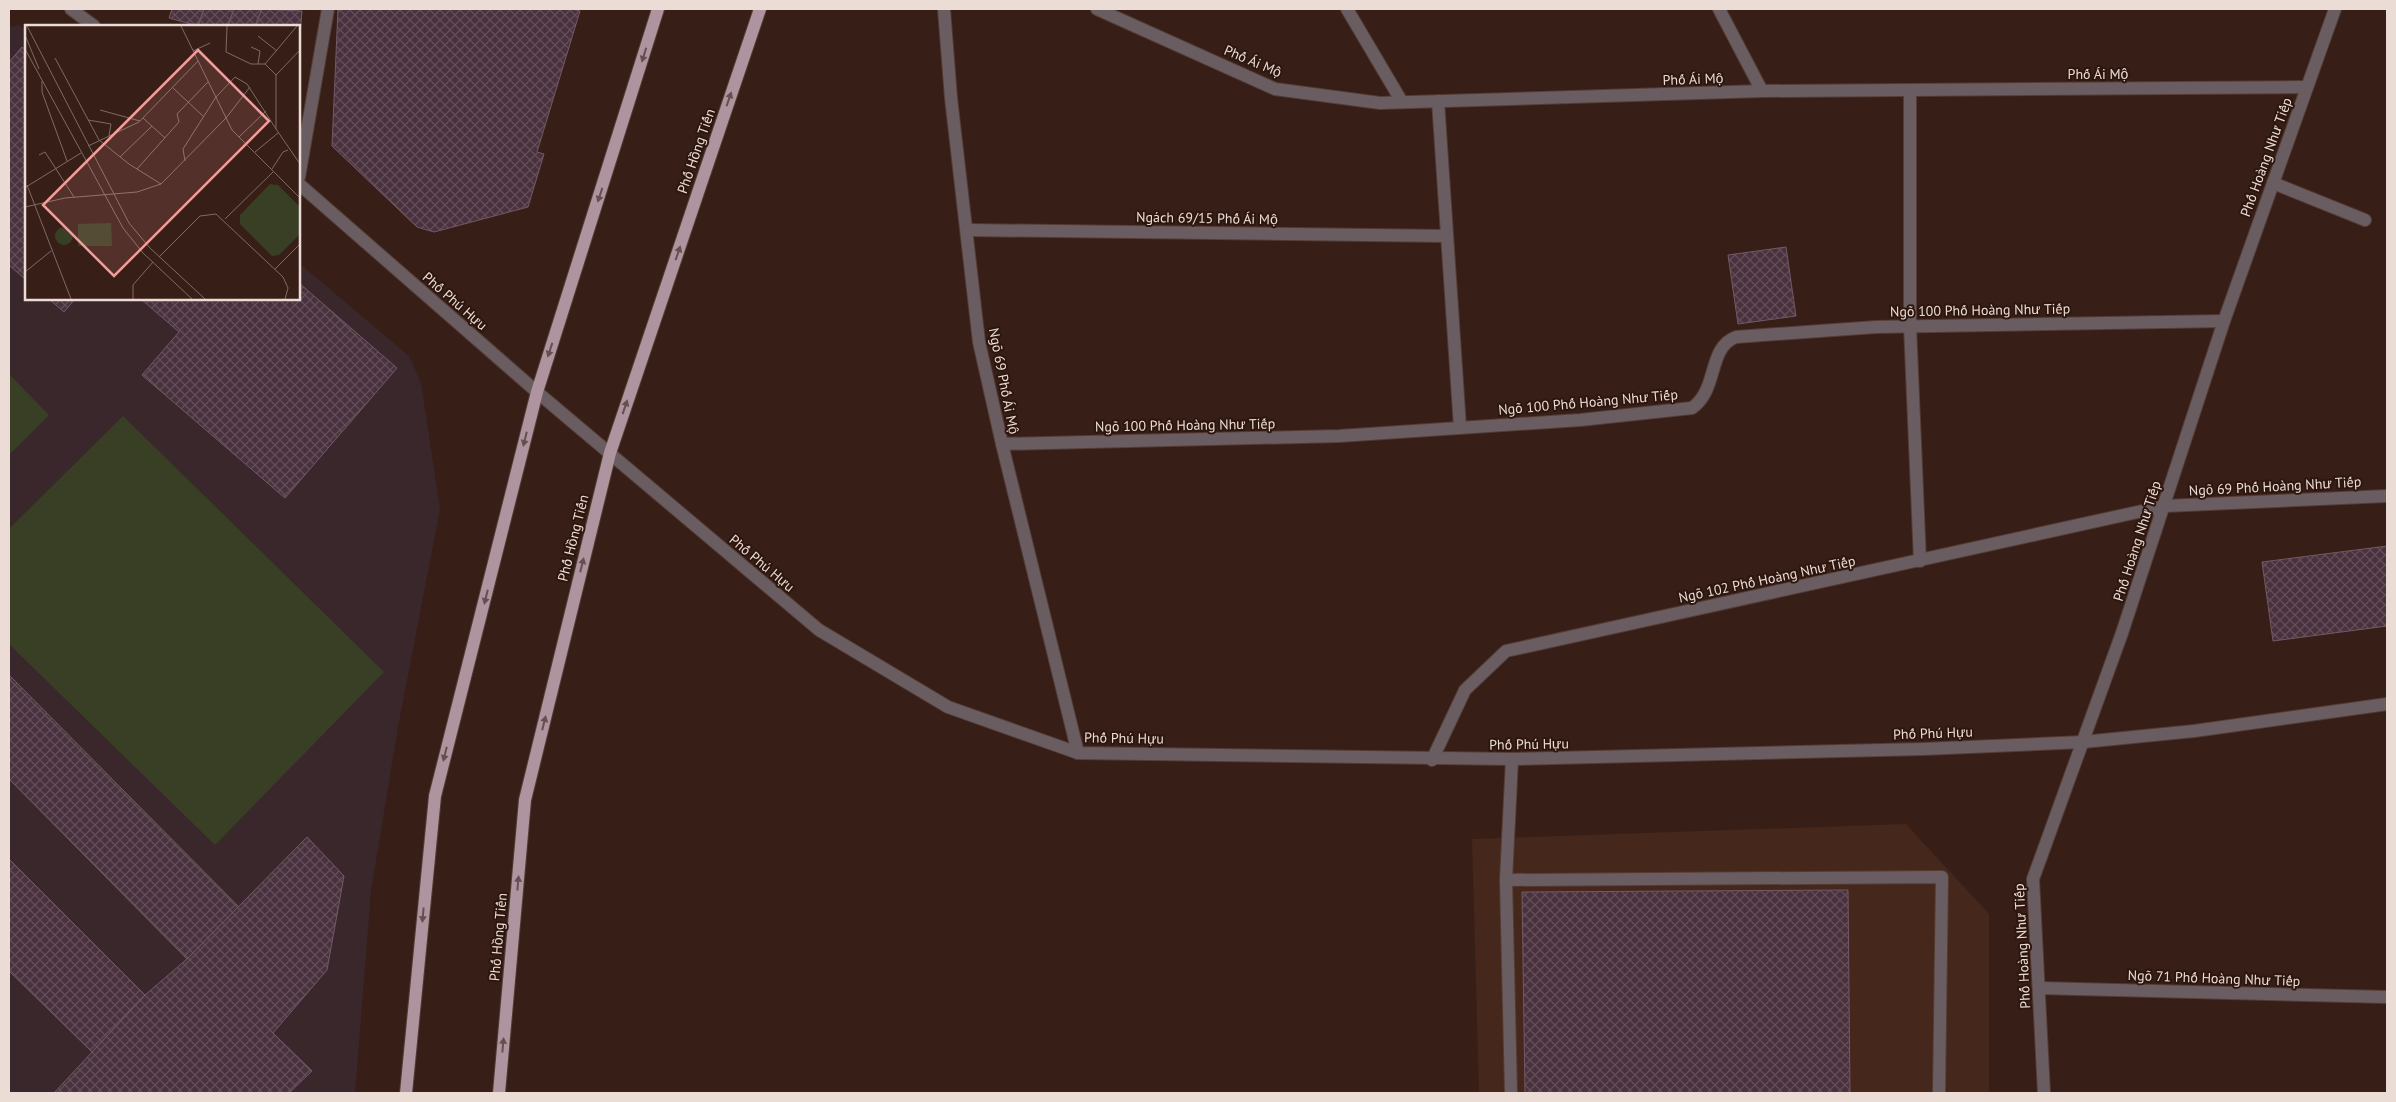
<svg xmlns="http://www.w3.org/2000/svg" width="2396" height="1102" font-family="'PT Sans',sans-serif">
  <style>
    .education { fill: #3a272c }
    .built { fill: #45271c }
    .grass { fill: #393f24 }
    .building { fill: url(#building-cross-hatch); stroke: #735967 }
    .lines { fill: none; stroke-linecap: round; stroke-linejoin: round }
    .minor-casing { stroke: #543d36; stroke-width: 14 }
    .major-casing { stroke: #543d36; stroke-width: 14 }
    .minor { stroke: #6a5d62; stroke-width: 12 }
    .major { stroke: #ad949e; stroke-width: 12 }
    .oneway { fill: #664f4f }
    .labels { text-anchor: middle; stroke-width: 4; stroke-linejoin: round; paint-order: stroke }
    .street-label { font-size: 14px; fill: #ecdcd6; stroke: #2c160e }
    .inset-road { fill: none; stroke: #7f6b63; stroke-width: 1 }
    .view { fill: #f59b9b; fill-opacity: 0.15; stroke: #f59b9b; stroke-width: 2.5 }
    .inset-edge { fill: none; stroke: #ecdcd6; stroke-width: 2.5 }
  </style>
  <defs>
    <pattern id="building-cross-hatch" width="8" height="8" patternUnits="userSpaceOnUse" patternTransform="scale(1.25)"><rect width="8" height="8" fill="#49313e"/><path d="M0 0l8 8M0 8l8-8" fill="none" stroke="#634e59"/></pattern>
  </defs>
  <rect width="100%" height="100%" fill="#371f17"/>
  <path class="education" d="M19,25L26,31V299H299V263L409,356L421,383L440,509L398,727L371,891L355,1093H9V27Z"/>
  <path class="built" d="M1906,824L1989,914V1093H1479L1472,839Z"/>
  <g class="grass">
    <path d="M9,374L49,415L9,455Z"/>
    <path d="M123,416L384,672L215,845L9,644V529Z"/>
  </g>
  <g class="building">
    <path d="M172,9H204L198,26L169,18Z"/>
    <path d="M204,9H234L228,26H198Z"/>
    <path d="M234,9H262L255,26H228Z"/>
    <path d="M262,9L302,11L299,50V26H255Z"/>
    <path d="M338,9H572L580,11L537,152L544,154L528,207L434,232L417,227L332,146Z"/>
    <path d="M22,47L26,50V280L9,265V62Z"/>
    <path d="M1786,247L1796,316L1738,324L1728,255Z"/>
    <path d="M299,283L397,368L285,498L142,375L179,332L141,299H299Z"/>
    <path d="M49,299H75L64,312Z"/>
    <path d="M2387,546V626L2273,641L2262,562Z"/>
    <path d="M9,675L239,907L187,959L9,779Z"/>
    <path d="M307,837L344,876L327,970L273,1033L312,1071L289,1093H54L145,995L187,959Z"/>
    <path d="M9,859L145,995L92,1052L9,971Z"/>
    <path d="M1848,890L1850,1093H1525L1522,892Z"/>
  </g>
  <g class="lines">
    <defs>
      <g id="minor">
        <path d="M71,9L94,26"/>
        <path d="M944,9L951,98L979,342L1002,444L1078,753"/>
        <path d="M1097,9L1275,89L1380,103L1762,91L2307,87"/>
        <path d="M1347,9L1402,102"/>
        <path d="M1719,9L1762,91"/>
        <path d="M1910,90V326L1920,561"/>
        <path d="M1438,101L1460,427"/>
        <path d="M299,177L328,9"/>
        <path d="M2273,183L2365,220"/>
        <path d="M299,184L537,392L819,630L948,707L1078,753L1512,759L1923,749L2083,742L2194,731L2387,704"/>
        <path d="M967,230L1447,236"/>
        <path d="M1002,444L1339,436L1580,420L1692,408C1719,389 1707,348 1736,337L1876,327L2224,321"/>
        <path d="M1432,760L1465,690L1506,651L2165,506L2387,496"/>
        <path d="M1506,880L1512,759"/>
        <path d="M2039,988L2387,997"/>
        <path d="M1511,1093L1506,880L1942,877L1939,1093"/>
        <path d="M2044,1093L2033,879L2122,633L2224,321L2335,9"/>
      </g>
      <g id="major">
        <path d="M406,1093L435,796L537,392L658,9"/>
        <path d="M499,1093L525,800L610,453L760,9"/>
      </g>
    </defs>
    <use href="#minor" class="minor-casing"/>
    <use href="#major" class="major-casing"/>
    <use href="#minor" class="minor"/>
    <use href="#major" class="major"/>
  </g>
  <defs><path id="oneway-solid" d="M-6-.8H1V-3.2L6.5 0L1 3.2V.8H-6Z" transform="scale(1.25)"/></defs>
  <g class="oneway">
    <use href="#oneway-solid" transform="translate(644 55) rotate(107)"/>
    <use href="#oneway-solid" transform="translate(729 99) rotate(-71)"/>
    <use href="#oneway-solid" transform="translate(600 195) rotate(108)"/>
    <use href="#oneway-solid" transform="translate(678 253) rotate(-71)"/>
    <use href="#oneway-solid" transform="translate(550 350) rotate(108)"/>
    <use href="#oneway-solid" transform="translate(625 407) rotate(-71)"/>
    <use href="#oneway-solid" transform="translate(525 439) rotate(104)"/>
    <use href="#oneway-solid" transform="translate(582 565) rotate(-76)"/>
    <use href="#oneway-solid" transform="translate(486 597) rotate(104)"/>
    <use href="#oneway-solid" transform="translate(544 723) rotate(-76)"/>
    <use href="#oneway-solid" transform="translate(445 754) rotate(104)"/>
    <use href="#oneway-solid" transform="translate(518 883) rotate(-85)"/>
    <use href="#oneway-solid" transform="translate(423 915) rotate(95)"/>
    <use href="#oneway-solid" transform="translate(503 1045) rotate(-85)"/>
  </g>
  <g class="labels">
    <g class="street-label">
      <text transform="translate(1253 61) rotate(23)" y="5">Phố Ái Mộ</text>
      <text x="2098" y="79">Phố Ái Mộ</text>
      <text transform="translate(1693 79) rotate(-2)" y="5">Phố Ái Mộ</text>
      <text transform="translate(696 151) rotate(-71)" y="5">Phố Hồng Tiến</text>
      <text transform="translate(2266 157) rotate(-70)" y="5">Phố Hoàng Như Tiếp</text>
      <text transform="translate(1207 218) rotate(1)" y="5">Ngách 69/15 Phố Ái Mộ</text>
      <text transform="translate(455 301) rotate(41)" y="5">Phố Phú Hựu</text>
      <text transform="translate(1980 310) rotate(-1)" y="5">Ngõ 100 Phố Hoàng Như Tiếp</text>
      <text transform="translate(1004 381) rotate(79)" y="5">Ngõ 69 Phố Ái Mộ</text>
      <text transform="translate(1588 402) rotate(-5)" y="5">Ngõ 100 Phố Hoàng Như Tiếp</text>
      <text transform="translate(1185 425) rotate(-1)" y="5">Ngõ 100 Phố Hoàng Như Tiếp</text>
      <text transform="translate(2275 486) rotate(-3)" y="5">Ngõ 69 Phố Hoàng Như Tiếp</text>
      <text transform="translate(573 538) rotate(-76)" y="5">Phố Hồng Tiến</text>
      <text transform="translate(2137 541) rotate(-72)" y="5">Phố Hoàng Như Tiếp</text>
      <text transform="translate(762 563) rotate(40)" y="5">Phố Phú Hựu</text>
      <text transform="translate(1767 579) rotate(-12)" y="5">Ngõ 102 Phố Hoàng Như Tiếp</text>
      <text transform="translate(1933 733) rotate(-2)" y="5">Phố Phú Hựu</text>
      <text transform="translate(1124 738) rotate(1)" y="5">Phố Phú Hựu</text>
      <text transform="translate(1529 744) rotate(-1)" y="5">Phố Phú Hựu</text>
      <text transform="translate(498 937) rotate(-85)" y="5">Phố Hồng Tiến</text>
      <text transform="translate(2022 946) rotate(-93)" y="5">Phố Hoàng Như Tiếp</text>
      <text transform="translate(2214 978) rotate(2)" y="5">Ngõ 71 Phố Hoàng Như Tiếp</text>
    </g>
  </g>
  <g transform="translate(25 25)">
    <rect width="275" height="275" fill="#371f17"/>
    <path d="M86,198L87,221H53V199ZM30 211a9 9 0 1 1 18 0a9 9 0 1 1-18 0Z" fill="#393f24"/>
    <path d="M245,159L253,160L275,182V209L254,230L247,231L215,199V190Z" fill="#393f24"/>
    <path class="inset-road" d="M2,1L104,198L125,223L180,274M156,1L207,105L275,173M202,1L201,27L226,39H240L251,50M0,10L14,44M233,11L252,26M226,22L235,26L233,39M0,24L98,203L118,228L167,274M275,25L251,50V104L275,139M168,26L185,18M30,33L74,115L104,139L136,159M240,39L272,1M17,56V67L42,136M147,62L179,92M75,85L115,96M118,93L140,113M63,95L86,99L84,111M214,112L241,86M63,121L114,97L173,36M230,127L253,108M14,130L20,127L49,172M95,132L127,101M160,136L158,124L191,72L210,52L222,59L251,104M112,144L154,97L152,89L183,57M247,144L258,127L263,125M2,160L46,274M1,162L56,128M0,182L40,173L112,167L136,159L201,93L225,62M200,194L249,146M134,232L175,191L191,189L258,252L263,263L260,274M250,244L275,219M0,247L26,226M108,274V260L128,237"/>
    <path class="view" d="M173,25L244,96L89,251L18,180Z"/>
    <rect width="275" height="275" class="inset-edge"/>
  </g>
  <rect width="2396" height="1102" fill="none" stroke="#ecdcd6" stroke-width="20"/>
</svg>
